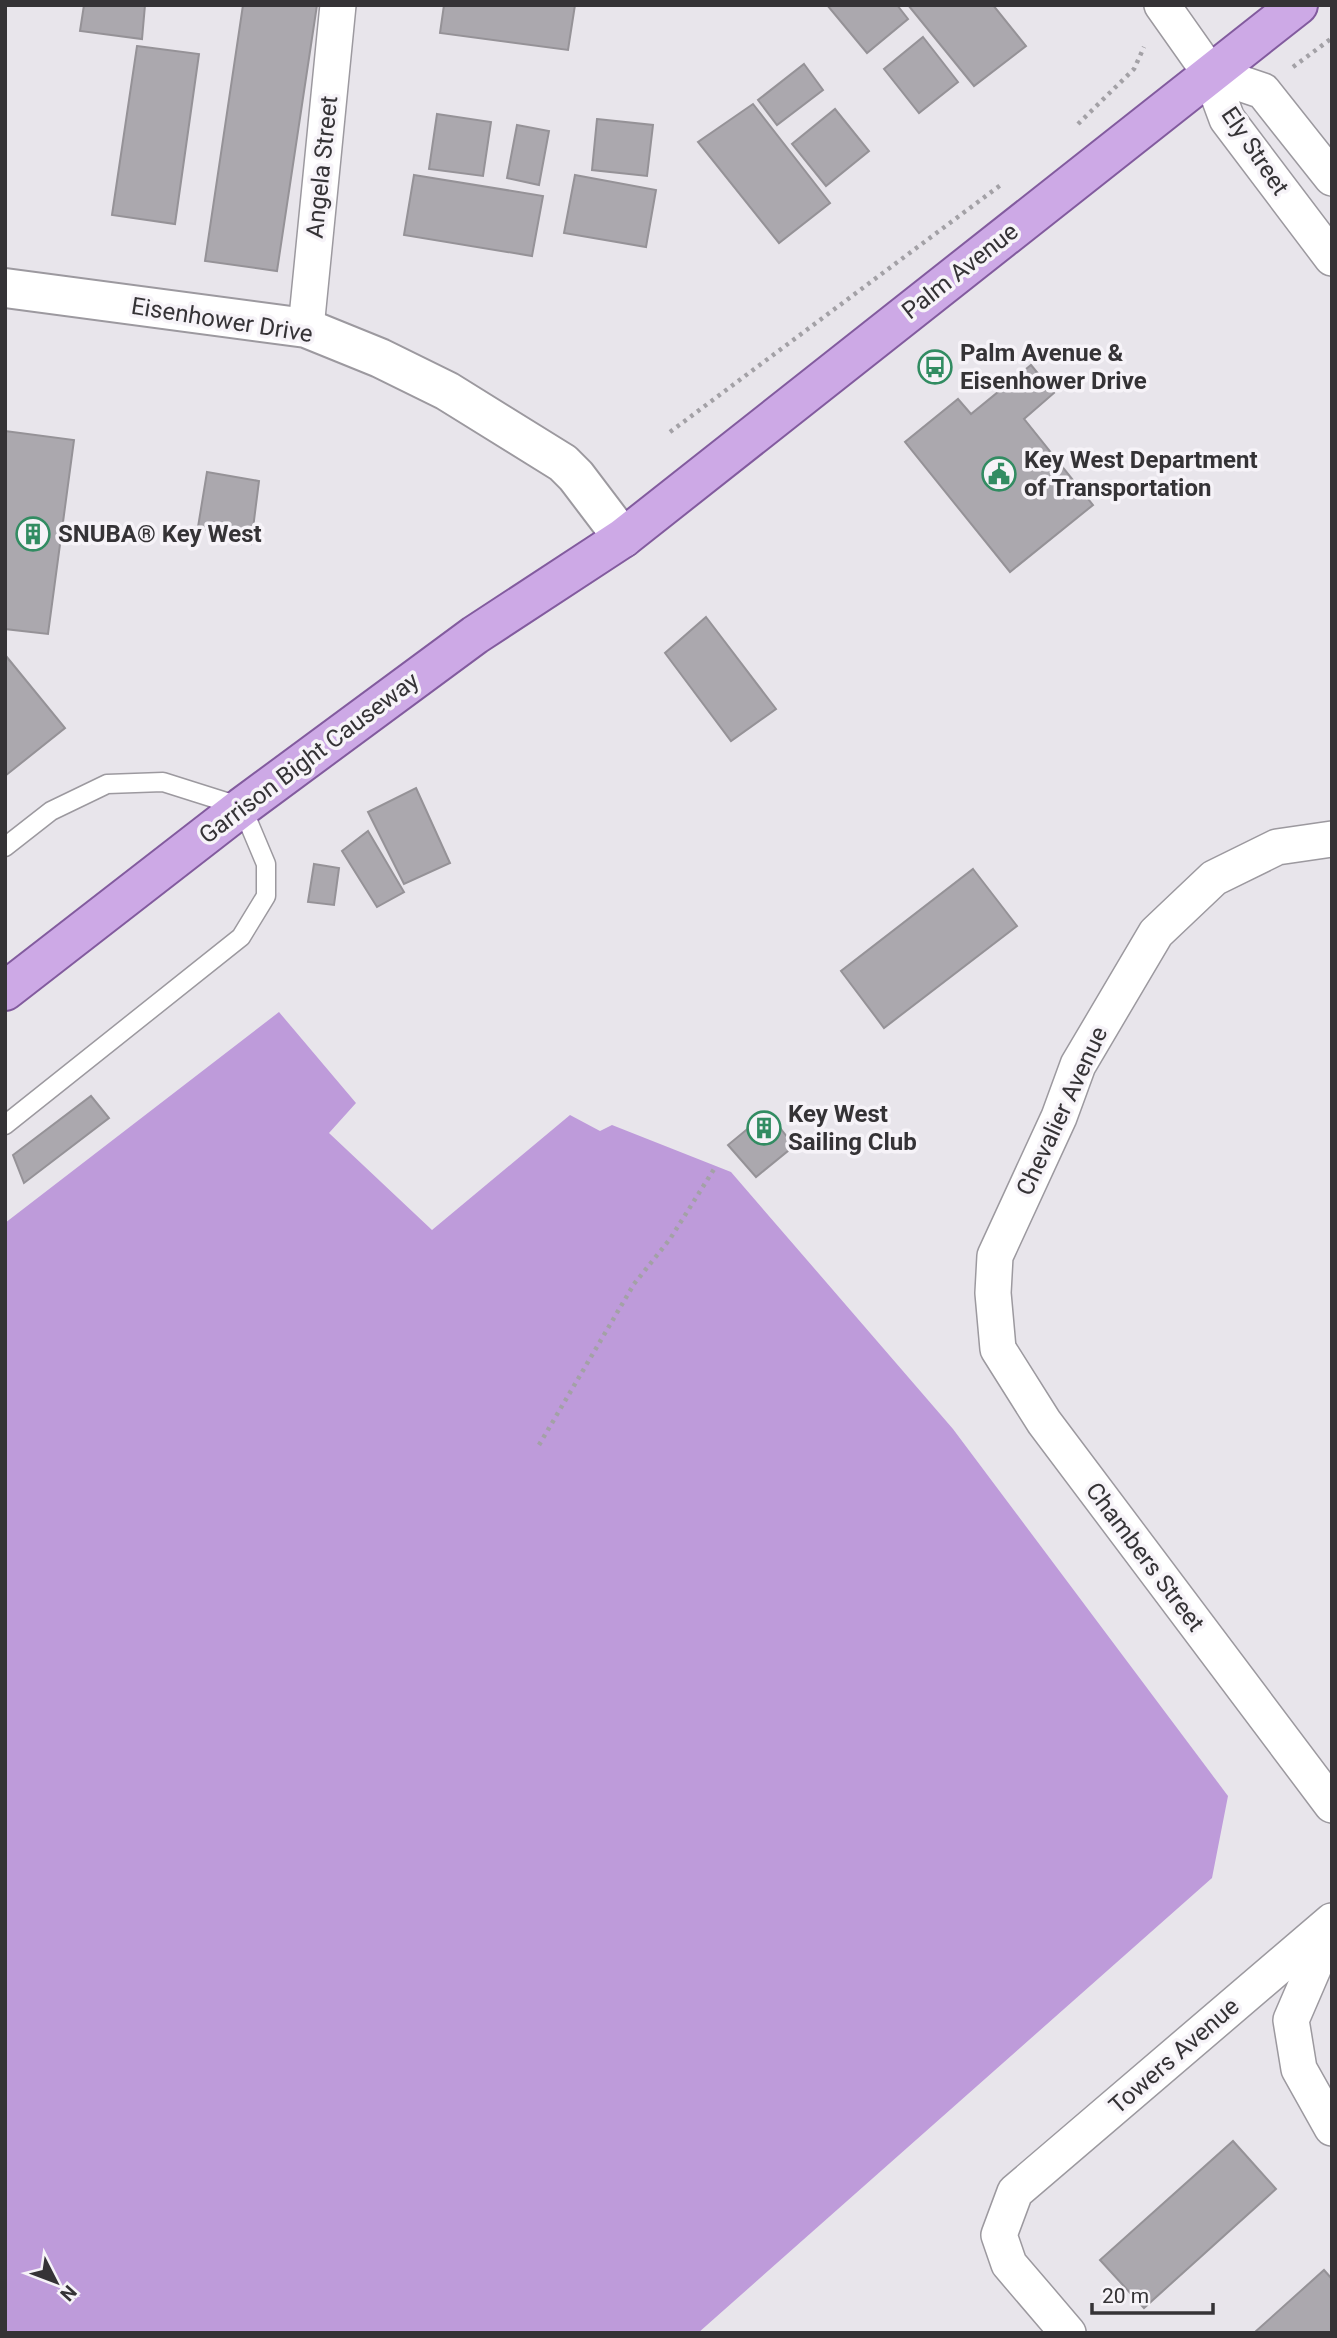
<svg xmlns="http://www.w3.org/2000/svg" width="1337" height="2338" font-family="Roboto,sans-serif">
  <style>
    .water { fill: #be9bda }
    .building { fill: #aba8ae; stroke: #959297; stroke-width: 2 }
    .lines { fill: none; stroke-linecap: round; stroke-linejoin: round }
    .lane-casing { stroke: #9c999f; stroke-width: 21 }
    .street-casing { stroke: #9c999f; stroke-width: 38 }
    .secondary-casing { stroke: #9c999f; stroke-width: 42 }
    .primary-casing { stroke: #825b9e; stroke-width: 42 }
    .path { stroke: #a3a1a6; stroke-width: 4.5; stroke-dasharray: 3.5 5; stroke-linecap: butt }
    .lane { stroke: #fff; stroke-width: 18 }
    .street { stroke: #fff; stroke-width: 35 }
    .secondary { stroke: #fff; stroke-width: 38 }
    .primary { stroke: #cda9e6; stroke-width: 38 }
    .labels { text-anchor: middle; stroke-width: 7; stroke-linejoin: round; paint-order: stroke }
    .street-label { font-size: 24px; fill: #353336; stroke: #f6f3f8 }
    .poi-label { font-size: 24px; font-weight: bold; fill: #353336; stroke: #f6f3f8; text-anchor: start }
  </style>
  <rect width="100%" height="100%" fill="#e8e5eb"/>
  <path class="water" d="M279,1012L356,1103L329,1133L432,1230L570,1115L600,1131L612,1125L731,1172L953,1429L1228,1796L1212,1878L698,2333H5V1223Z"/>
  <g class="building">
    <path d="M84,5H145L142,39L80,31Z"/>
    <path d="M243,5H317L277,271L205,261Z"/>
    <path d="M444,5H575L568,50L440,33Z"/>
    <path d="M827,5H897L908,19L867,53Z"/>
    <path d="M908,5H993L1026,46L974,86Z"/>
    <path d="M923,37L958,82L919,113L884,69Z"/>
    <path d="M137,46L199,54L175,224L112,215Z"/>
    <path d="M804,64L823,90L777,125L758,100Z"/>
    <path d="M753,104L830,203L779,243L698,142Z"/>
    <path d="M835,109L869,151L826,186L792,144Z"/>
    <path d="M437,114L491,122L483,176L429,169Z"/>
    <path d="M597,119L653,125L647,176L592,170Z"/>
    <path d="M517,125L549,131L539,185L507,178Z"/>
    <path d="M414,175L543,196L532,256L404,235Z"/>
    <path d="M575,175L656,190L646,247L564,233Z"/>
    <path d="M1031,365L1054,393L1024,419L1093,505L1010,572L905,442L958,399L971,414Z"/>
    <path d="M5,431L74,440L48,634L5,629Z"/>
    <path d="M207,472L259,481L251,544L198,527Z"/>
    <path d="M706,617L776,709L731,741L665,653Z"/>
    <path d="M6,656L65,728L5,776V657Z"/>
    <path d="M416,788L450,863L404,884L368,812Z"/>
    <path d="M368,831L404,892L377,907L342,851Z"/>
    <path d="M314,864L339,868L334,905L308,902Z"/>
    <path d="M973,869L1017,926L884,1028L841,971Z"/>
    <path d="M91,1096L109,1118L24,1183L13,1155Z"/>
    <path d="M768,1112L794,1146L756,1177L728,1145Z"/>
    <path d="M1233,2141L1276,2189L1144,2308L1100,2260Z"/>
    <path d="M1324,2270L1332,2279V2333L1255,2332Z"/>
  </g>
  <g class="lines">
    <defs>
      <path id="lane" d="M5,847L51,811L107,784L163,782L242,807L266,864V896L241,937L5,1125"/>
      <g id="street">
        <path d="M1162,5L1210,73L1227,119L1332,258"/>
        <path d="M1210,73L1263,91L1332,178"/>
        <path d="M306,328L338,5"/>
        <path d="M1332,839L1277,847L1214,878L1156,933L1078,1065L1059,1117L995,1256L993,1293L998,1349L1044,1422L1332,1805"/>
        <path d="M1332,1925L1291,2020L1299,2069L1332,2128"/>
        <path d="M1068,2333L1009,2264L999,2235L1015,2192L1332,1921"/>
      </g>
      <path id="secondary" d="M5,288L306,328L380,358L447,391L563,463L576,476L623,538"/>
      <path id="primary" d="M5,991L242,807L475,635L623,538L1298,5"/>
    </defs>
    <use href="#lane" class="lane-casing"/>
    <use href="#street" class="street-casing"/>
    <use href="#secondary" class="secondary-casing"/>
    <use href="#primary" class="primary-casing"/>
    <g class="path">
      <path d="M1293,67L1332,38"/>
      <path d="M1078,124L1134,69L1144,47"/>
      <path d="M670,432L1002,184"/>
      <path d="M539,1445L634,1284L670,1239L716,1166"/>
    </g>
    <use href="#lane" class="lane"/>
    <use href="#street" class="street"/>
    <use href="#secondary" class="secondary"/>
    <use href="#primary" class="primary"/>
  </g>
  <defs>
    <symbol id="bus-ring" viewBox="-11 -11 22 22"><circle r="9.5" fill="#f6f3f8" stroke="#328c62" stroke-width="1.5"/><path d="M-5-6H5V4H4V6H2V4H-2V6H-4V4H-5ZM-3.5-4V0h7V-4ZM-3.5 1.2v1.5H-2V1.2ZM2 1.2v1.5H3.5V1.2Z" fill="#328c62"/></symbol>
    <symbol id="civic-ring" viewBox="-11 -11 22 22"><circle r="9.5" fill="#f6f3f8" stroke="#328c62" stroke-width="1.5"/><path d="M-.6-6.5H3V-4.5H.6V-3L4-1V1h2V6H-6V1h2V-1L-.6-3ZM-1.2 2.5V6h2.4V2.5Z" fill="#328c62"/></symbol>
    <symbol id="building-ring" viewBox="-11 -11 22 22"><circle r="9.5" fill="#f6f3f8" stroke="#328c62" stroke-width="1.5"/><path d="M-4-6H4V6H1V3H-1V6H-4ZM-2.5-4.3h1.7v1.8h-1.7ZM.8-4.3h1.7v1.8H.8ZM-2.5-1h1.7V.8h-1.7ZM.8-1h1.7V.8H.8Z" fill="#328c62"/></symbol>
  </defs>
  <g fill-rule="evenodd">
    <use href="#bus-ring" x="916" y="348" width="38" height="38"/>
    <use href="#civic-ring" x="980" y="455" width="38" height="38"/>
    <use href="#building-ring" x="14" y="515" width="38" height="38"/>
    <use href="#building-ring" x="745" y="1109" width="38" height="38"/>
  </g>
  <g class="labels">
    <g class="street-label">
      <text transform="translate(1255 151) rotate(56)" y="8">Ely Street</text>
      <text transform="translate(322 167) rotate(-84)" y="8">Angela Street</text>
      <text transform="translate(960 271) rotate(-38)" y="8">Palm Avenue</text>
      <text transform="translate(222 320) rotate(9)" y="8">Eisenhower Drive</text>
      <text transform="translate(309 758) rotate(-37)" y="8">Garrison Bight Causeway</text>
      <text transform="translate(1062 1111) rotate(-65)" y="8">Chevalier Avenue</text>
      <text transform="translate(1145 1557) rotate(53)" y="8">Chambers Street</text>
      <text transform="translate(1174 2056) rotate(-41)" y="8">Towers Avenue</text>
    </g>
    <g class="poi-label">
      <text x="960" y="361">Palm Avenue &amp;<tspan x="960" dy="28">Eisenhower Drive</tspan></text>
      <text x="1024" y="468">Key West Department<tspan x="1024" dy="28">of Transportation</tspan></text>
      <text x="58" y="542">SNUBA® Key West</text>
      <text x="788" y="1122">Key West<tspan x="788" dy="28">Sailing Club</tspan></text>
    </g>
  </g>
  <rect width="1337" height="2338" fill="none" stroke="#353336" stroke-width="14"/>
  <g transform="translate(56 2282) rotate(132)" stroke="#f6f3f8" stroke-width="5" paint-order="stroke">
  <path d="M0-5L12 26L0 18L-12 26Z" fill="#353336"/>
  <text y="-10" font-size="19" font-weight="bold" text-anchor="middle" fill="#353336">N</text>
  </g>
  <path d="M1092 2303v10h121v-10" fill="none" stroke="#353336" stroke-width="3.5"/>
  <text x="1102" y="2303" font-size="21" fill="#353336" stroke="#f6f3f8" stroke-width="5" paint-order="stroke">20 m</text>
</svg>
